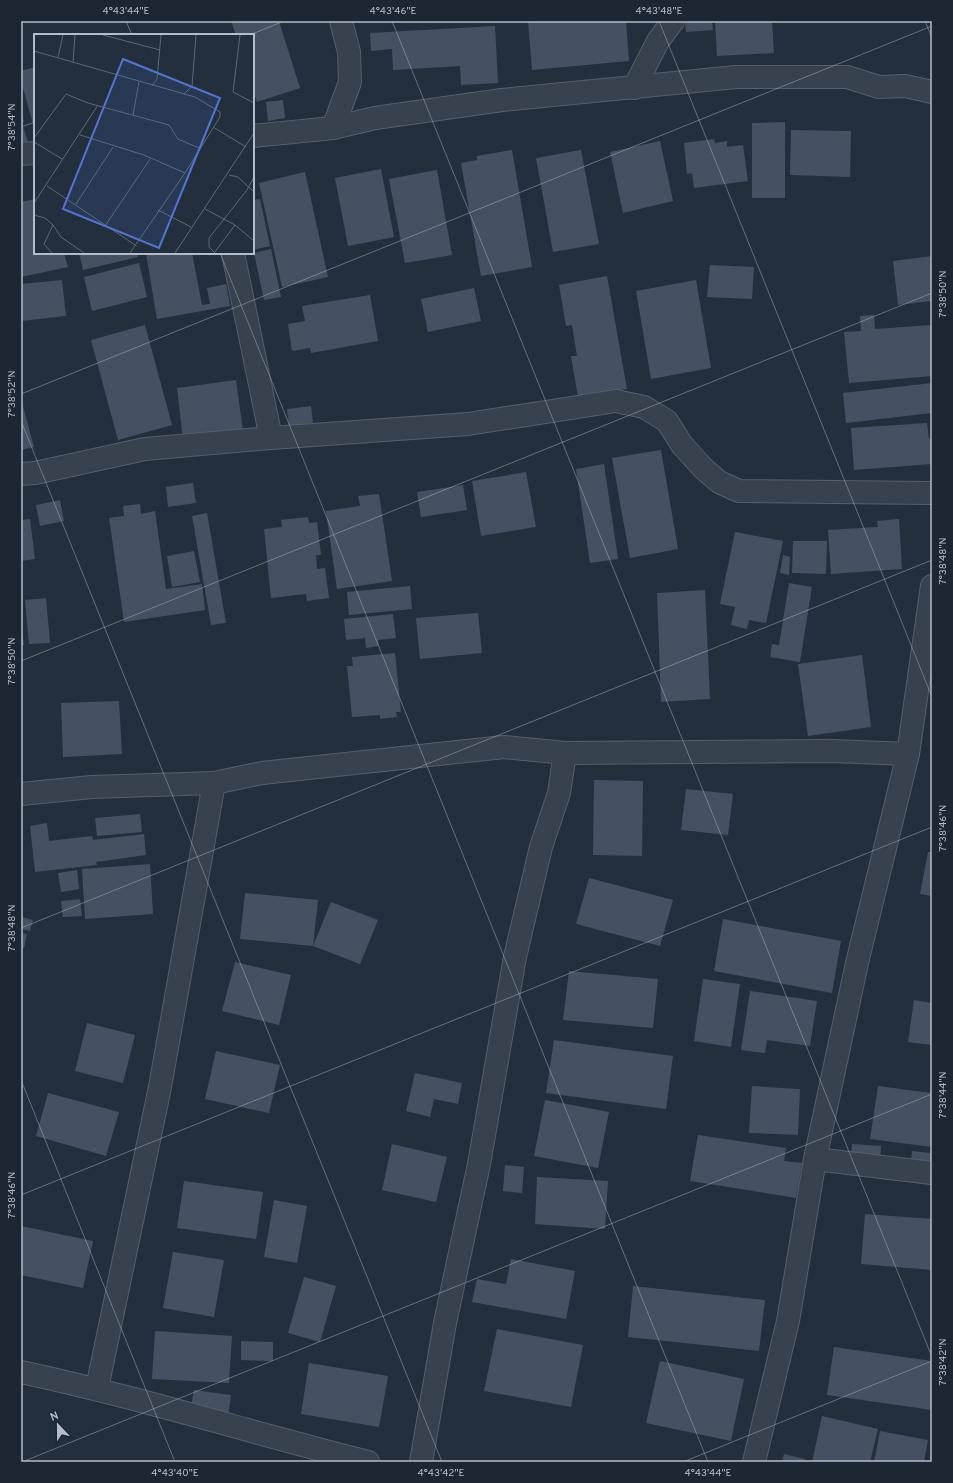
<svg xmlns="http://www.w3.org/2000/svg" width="953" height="1483" font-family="Overpass,sans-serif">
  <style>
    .building { fill: #455162 }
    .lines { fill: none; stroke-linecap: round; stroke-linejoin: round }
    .minor-casing { stroke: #565f6c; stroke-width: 24 }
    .minor { stroke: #38414e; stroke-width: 22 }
    .ticks { fill: none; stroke: #b4bcc9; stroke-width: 1; stroke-opacity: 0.45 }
    .inset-road { fill: none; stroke: #5e6776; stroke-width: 1 }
    .view { fill: #5274d3; fill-opacity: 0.15; stroke: #5274d3; stroke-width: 2 }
    .inset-edge { fill: none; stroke: #b4bcc9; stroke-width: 2 }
    .neatline { fill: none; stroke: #b4bcc9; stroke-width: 1.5 }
    .ticks-label { font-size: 10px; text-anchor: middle; fill: #b4bcc9 }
  </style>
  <rect width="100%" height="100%" fill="#242f3e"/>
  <g class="building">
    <path d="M231,21H279L300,88L257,102L253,89V35H236Z"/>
    <path d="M542,21H626L629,61L532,70L528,22Z"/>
    <path d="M685,21H712L713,30L686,32Z"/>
    <path d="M715,21H772L774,53L717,56Z"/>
    <path d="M495,26L498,83L461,85L460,66L393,70L392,49L371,51L370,33Z"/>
    <path d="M35,67V123L33,124L21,81V71Z"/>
    <path d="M283,100L285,118L268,121L266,102Z"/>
    <path d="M21,112L24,122L21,123Z"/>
    <path d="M785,122V198H752V123Z"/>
    <path d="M22,124L28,142L21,144V125Z"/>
    <path d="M791,130L851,131L850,177L790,175Z"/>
    <path d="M714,139L715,143L727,141V147L743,145L748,181L694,188L692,173L687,174L684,143Z"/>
    <path d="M660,141L673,201L623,213L610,152Z"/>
    <path d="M512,150L532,267L481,276L461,163L477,160V156Z"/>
    <path d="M581,150L599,244L553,252L536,158Z"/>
    <path d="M381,169L394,237L348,246L335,178Z"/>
    <path d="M437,170L452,255L405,263L389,179Z"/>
    <path d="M305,172L328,277L282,287L259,183Z"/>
    <path d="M35,199V253H64L68,267L21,277V202Z"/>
    <path d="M260,199L270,246L253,250V200Z"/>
    <path d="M271,249L281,297L264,300L254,253Z"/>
    <path d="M79,253H137L138,257L83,270Z"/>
    <path d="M146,253H192L202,305L210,304L207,288L226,284L230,306L157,319Z"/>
    <path d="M932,256V301L898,305L893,261Z"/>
    <path d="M139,263L147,297L92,311L84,277Z"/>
    <path d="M710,265L754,267L752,299L707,297Z"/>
    <path d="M607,276L627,389L578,397L571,356H577L572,325L566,326L559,285Z"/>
    <path d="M62,280L66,316L21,321V284Z"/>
    <path d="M696,280L711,368L651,379L636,291Z"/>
    <path d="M474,288L481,321L428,332L421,299Z"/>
    <path d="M370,295L378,341L311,353L310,348L292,351L288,324L305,321L302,306Z"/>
    <path d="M874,315L875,329L932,325V376L849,383L844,332L861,331L860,316Z"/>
    <path d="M145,325L172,425L118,440L91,340Z"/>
    <path d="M236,380L243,431L183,439L177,388Z"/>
    <path d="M932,383V413L846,423L843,393Z"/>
    <path d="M21,399L34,447L21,450Z"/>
    <path d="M311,406L313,423L289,426L287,409Z"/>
    <path d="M927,423L929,439L932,438V464L854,470L851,428Z"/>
    <path d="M661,450L678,549L630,558L612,458Z"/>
    <path d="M604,464L618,559L590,563L576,469Z"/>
    <path d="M526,472L536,527L481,536L472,481Z"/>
    <path d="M193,483L196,503L168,507L166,487Z"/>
    <path d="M463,485L467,510L421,517L417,492Z"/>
    <path d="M379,494L392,581L337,589L326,511L360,506L358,496Z"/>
    <path d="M60,500L64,521L40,526L36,505Z"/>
    <path d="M140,504L141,514L155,511L166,589L202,584L205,610L124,622L109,518L124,516L123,506Z"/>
    <path d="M207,513L226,623L211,625L192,516Z"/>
    <path d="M308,517L309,523L317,522L321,555H316L317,569L325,568L329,598L307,601L306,594L271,598L264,529L282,527L281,520Z"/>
    <path d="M30,519L35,559L21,561V520Z"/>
    <path d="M899,519L902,569L831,574L828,530L878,527L877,521Z"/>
    <path d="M735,532L783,541L766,623L749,620L747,629L731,625L735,607L720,604Z"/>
    <path d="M793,541H827L826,574L792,573Z"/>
    <path d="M194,551L200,582L172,587L167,556Z"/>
    <path d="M783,555L790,557L789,575L780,573Z"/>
    <path d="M789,583L812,587L800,662L770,657L772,644L779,645Z"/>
    <path d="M410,586L412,609L349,615L347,592Z"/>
    <path d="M705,590L710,699L661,702L657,593Z"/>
    <path d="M46,598L50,643L29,644L25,600Z"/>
    <path d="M478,613L482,653L420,659L416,618Z"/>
    <path d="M393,614L396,638L378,640L379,646L366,648L365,638L346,640L344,619Z"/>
    <path d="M21,626L24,645H21Z"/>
    <path d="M395,653L401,712H396L397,717L380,719V715L352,717L347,666H353L352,657Z"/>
    <path d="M862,655L871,727L808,736L798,664Z"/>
    <path d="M119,701L122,754L63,757L61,703Z"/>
    <path d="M594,780L643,781L642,856L593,855Z"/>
    <path d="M686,789L733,794L728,835L681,830Z"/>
    <path d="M140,814L142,832L97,836L95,818Z"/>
    <path d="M47,823L49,841L92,836L93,840L144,834L146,855L96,862L97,865L35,872L30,826Z"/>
    <path d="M928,852H932V896L920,894Z"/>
    <path d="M150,864L153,914L85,919L82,869Z"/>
    <path d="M77,870L79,889L61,892L58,873Z"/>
    <path d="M589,878L673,900L660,946L576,924Z"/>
    <path d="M245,893L318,900L313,946L240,939Z"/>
    <path d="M80,899L82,916L63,917L61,901Z"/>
    <path d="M331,902L378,920L360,964L313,946Z"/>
    <path d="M21,917L33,920L30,931L21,929Z"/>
    <path d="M723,919L841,941L832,993L714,971Z"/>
    <path d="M21,933L27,934L24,948L21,947Z"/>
    <path d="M235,962L291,975L279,1025L222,1011Z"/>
    <path d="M569,971L658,979L653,1028L563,1020Z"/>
    <path d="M703,979L740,984L731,1047L694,1041Z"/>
    <path d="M750,991L817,1001L810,1046L767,1040L765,1053L741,1050Z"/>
    <path d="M914,1000L932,1003V1045L908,1042Z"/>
    <path d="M87,1023L135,1035L123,1083L75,1071Z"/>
    <path d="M554,1040L673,1056L666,1109L546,1093Z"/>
    <path d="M216,1051L280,1065L269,1113L205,1099Z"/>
    <path d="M415,1073L462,1083L458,1104L434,1099L430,1117L406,1111Z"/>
    <path d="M752,1086L800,1089L798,1135L749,1133Z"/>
    <path d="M878,1086L932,1093V1147L870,1139Z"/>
    <path d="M48,1093L119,1112L106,1156L36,1136Z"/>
    <path d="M545,1100L609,1112L598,1168L534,1156Z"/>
    <path d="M698,1135L786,1148L784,1161L802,1163L796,1198L690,1181Z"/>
    <path d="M392,1144L447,1157L436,1202L382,1190Z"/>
    <path d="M852,1144L881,1146L880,1161L851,1158Z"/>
    <path d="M912,1151L932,1153V1165L911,1163Z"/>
    <path d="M505,1165L524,1167L522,1193L503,1191Z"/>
    <path d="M537,1177L608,1181L605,1229L535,1224Z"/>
    <path d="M184,1181L263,1192L256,1239L177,1228Z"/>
    <path d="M274,1200L307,1206L297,1263L264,1257Z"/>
    <path d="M865,1214L932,1219V1270L861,1264Z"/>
    <path d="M21,1226L93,1241L83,1288L21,1275Z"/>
    <path d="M173,1252L224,1260L214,1317L163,1308Z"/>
    <path d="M511,1259L575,1271L566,1319L472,1302L477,1279L506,1284Z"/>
    <path d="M304,1277L336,1286L320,1342L288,1333Z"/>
    <path d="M633,1286L765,1300L759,1351L628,1337Z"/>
    <path d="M497,1329L583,1345L571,1407L484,1391Z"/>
    <path d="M155,1331L232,1336L229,1383L152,1379Z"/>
    <path d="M241,1341L273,1342V1361L241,1360Z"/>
    <path d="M834,1347L932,1361V1410L827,1395Z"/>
    <path d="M660,1361L744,1379L731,1441L646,1423Z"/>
    <path d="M309,1363L388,1376L379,1427L301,1414Z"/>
    <path d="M194,1390L231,1395L228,1417L190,1411Z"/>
    <path d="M822,1416L878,1429L870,1462H812Z"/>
    <path d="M880,1431L928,1440L924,1462H874Z"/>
    <path d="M784,1454L805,1459L804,1462H782Z"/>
  </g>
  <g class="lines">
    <defs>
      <g id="minor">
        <path d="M634,88L658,41L673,21"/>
        <path d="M333,128L350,82L349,52L341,21"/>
        <path d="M253,136L333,128L375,118L502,100L736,77H847L879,87L905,86L932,92"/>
        <path d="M21,154L35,153"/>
        <path d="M233,253L271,438"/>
        <path d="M21,474L35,473L145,449L271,438L468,424L616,401L644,407L667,421L682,445L703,468L719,482L739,491L932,493"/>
        <path d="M21,794L92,787L214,783L262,773L504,747L565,753L833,751L908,754"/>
        <path d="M815,1159L932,1173"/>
        <path d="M21,1372C138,1397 252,1433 368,1462"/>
        <path d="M97,1388L160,1087L214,783"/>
        <path d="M421,1462L445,1323L479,1164L515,957L541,847L559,793L565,753"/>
        <path d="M754,1462L788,1321L815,1159L857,963L908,754L932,586"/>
      </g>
    </defs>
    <use href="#minor" class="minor-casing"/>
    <use href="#minor" class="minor"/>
  </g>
  <path class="ticks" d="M126,21L132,35M392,21L932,1357M659,21L932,697M925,21L932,38M250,35L284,21M21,127L35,122M220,253L708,1462M21,394L932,26M21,421L442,1462M21,661L932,293M21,928L932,560M21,1080L175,1462M21,1195L932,827M22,1462L932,1094M683,1462L932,1361"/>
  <g transform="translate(34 34)">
    <rect width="220" height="220" fill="#242f3e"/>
    <path class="inset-road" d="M69,1L126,16M206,1L199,58L220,69M0,17L161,63L186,78V83L151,139L96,219M24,23L29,1M39,28L41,1M118,52L123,45L127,1M150,60L158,52L162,1M99,81L105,48M179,93L212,113M46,101L110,121L151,139M0,104L32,60L54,69L135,91L144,105L165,114M0,108L28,125M195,141L204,143L220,158M13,152L101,211M0,169L64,71M42,170L79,113M171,175L201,191L220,207M124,176L157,193M0,181L11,184L19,191L27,203L50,219M71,192L116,125M18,219L10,210L19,191M141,219L220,99M180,219L201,191M181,219L175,213V204L213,156L220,143"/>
    <path class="view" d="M89,25L186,64L125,214L29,175Z"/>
    <rect width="220" height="220" class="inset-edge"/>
  </g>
  <rect width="953" height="1483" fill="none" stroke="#1d2633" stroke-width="44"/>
  <g transform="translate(58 1425) rotate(338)" stroke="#1d2633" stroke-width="3" paint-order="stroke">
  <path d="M0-3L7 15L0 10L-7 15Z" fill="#b4bcc9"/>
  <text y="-6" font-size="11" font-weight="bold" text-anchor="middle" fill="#b4bcc9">N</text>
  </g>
  <rect x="22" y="22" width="909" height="1439" class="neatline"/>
  <g class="ticks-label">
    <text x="126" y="14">4°43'44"E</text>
    <text x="393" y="14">4°43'46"E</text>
    <text x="659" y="14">4°43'48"E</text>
    <text transform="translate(11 127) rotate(-90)" y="4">7°38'54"N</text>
    <text transform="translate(942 294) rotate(-90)" y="4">7°38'50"N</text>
    <text transform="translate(11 394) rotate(-90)" y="4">7°38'52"N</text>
    <text transform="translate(942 561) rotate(-90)" y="4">7°38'48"N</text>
    <text transform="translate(11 661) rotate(-90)" y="4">7°38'50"N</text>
    <text transform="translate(942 828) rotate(-90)" y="4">7°38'46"N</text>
    <text transform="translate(11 928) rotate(-90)" y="4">7°38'48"N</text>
    <text transform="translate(942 1095) rotate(-90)" y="4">7°38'44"N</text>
    <text transform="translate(11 1195) rotate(-90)" y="4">7°38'46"N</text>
    <text transform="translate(942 1362) rotate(-90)" y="4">7°38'42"N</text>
    <text x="175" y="1476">4°43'40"E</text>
    <text x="441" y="1476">4°43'42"E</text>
    <text x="708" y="1476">4°43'44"E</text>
  </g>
</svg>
